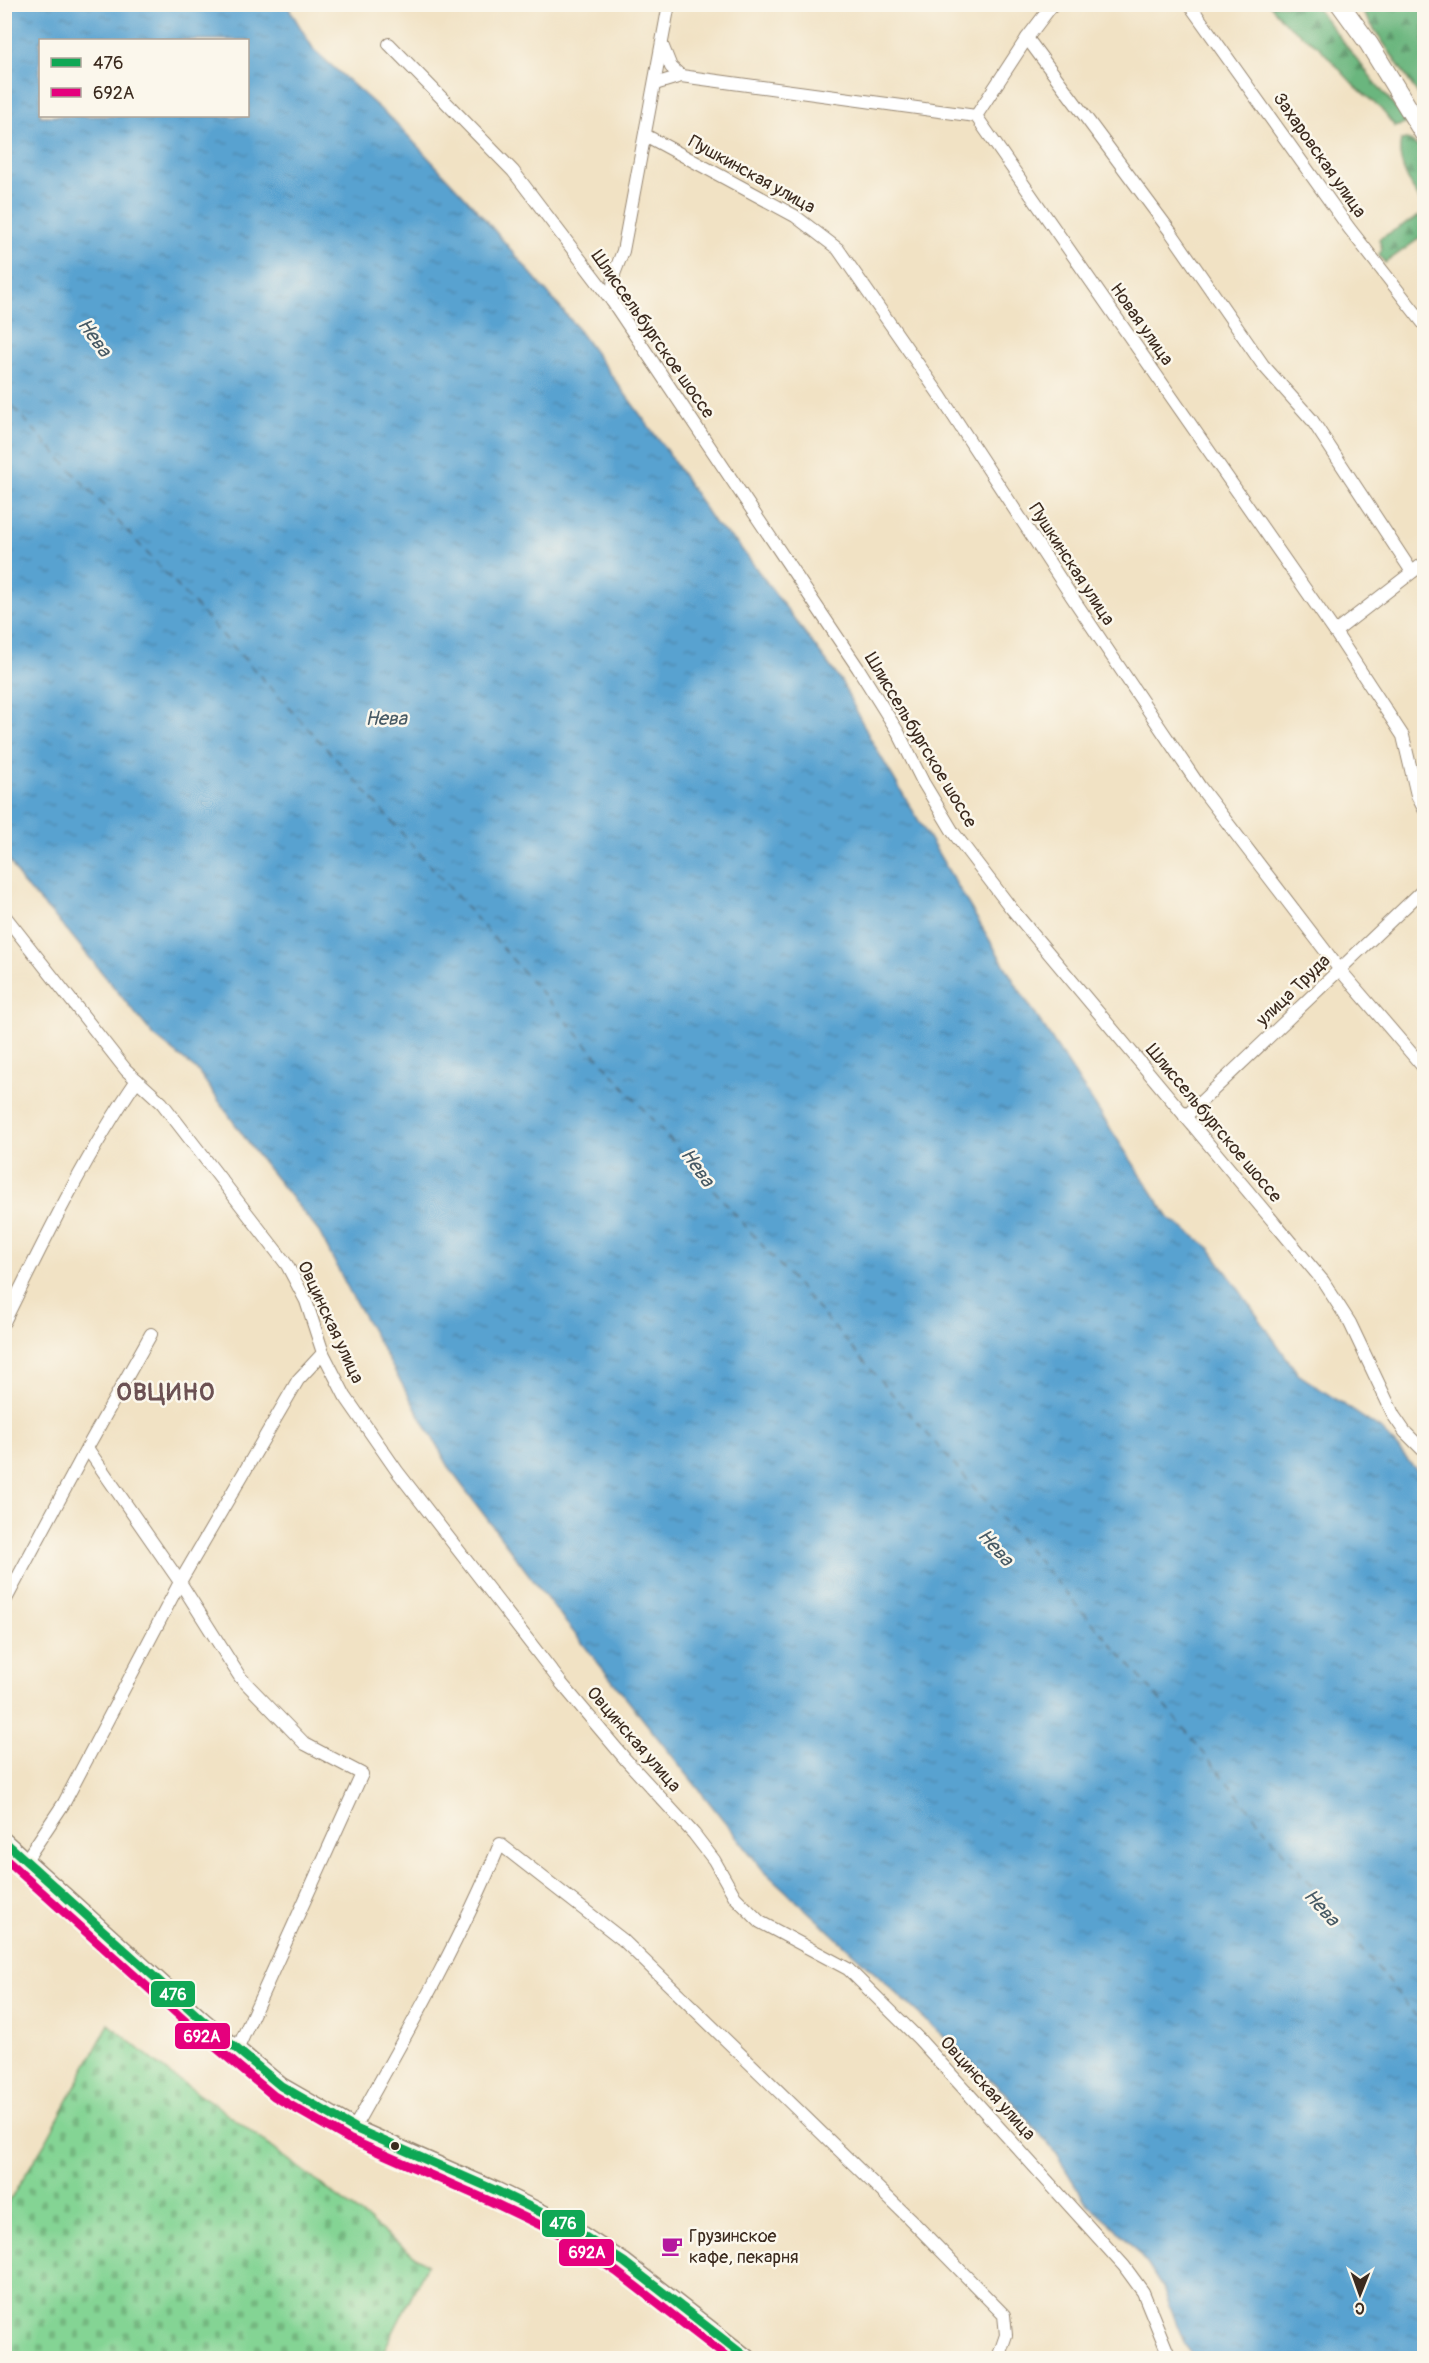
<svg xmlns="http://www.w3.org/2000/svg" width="1429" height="2363" font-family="Pangolin,sans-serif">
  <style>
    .forest { fill: url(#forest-firs); stroke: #53704e; stroke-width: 1.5 }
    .cemetery { fill: url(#cemetery-stones); stroke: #607f59; stroke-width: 1.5 }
    .water { fill: url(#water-ripples); stroke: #4a6677; stroke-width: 1.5; fill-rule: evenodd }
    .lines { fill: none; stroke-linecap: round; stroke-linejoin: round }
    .ferry { stroke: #475a65; stroke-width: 1.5; stroke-dasharray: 8 6; stroke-linecap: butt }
    .minor-casing { stroke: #968671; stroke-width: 14 }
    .secondary-casing { stroke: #968671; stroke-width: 19 }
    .primary-casing { stroke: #968671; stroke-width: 20 }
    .minor { stroke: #fff; stroke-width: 12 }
    .secondary { stroke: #fff; stroke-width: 16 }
    .primary { stroke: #fff; stroke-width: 18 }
    .bus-1-casing { stroke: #fbf7ec; stroke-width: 14 }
    .bus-2-casing { stroke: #fbf7ec; stroke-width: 14 }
    .bus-1 { stroke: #10a855; stroke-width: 9 }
    .bus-2 { stroke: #e5007d; stroke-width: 9 }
    .bus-dot { fill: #3b2a1e; stroke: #fbf7ec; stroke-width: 2 }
    .labels { text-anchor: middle; stroke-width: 5; stroke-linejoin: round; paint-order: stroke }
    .street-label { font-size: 18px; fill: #3b2a1e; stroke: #fbf7ec }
    .poi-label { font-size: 18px; fill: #3b2a1e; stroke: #fbf7ec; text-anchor: start }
    .water-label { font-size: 20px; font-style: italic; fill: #475a65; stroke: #fbf7ec }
    .district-label { font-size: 24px; font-weight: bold; letter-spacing: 1.5px; fill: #6c5153; stroke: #fbf7ec }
    .line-badge { stroke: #fbf7ec; stroke-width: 2 }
    .badge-label { font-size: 16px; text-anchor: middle; font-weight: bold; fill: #fff }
  </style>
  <defs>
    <pattern id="forest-firs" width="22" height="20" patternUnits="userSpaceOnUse" patternTransform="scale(1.5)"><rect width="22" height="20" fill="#6bb67e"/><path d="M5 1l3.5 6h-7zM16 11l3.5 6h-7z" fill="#599467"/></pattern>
    <pattern id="cemetery-stones" width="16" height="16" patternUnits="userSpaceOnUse" patternTransform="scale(1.5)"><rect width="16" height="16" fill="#84d494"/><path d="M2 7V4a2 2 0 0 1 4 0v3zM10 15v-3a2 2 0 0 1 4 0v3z" fill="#73b67f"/></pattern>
    <pattern id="water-ripples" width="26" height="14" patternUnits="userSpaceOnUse" patternTransform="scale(1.5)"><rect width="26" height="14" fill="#59a2d0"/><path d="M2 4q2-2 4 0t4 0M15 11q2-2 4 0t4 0" fill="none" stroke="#4b84a8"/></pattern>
  </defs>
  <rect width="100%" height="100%" fill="#fbf7ec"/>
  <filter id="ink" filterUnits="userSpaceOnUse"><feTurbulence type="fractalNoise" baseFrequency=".0167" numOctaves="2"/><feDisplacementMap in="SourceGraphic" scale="12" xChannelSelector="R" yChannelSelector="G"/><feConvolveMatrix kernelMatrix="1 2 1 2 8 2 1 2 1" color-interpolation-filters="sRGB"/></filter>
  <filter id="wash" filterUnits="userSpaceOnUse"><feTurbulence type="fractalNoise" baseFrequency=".008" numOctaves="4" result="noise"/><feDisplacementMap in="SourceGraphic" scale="24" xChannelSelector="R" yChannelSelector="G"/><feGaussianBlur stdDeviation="1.35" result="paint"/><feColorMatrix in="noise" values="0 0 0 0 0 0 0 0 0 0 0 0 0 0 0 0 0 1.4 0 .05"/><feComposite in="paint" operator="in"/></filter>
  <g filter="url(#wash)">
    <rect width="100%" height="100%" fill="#f1e2c4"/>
    <g class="forest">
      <path d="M1270,5H1314L1405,120V124L1395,127L1382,110L1354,85L1319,47L1285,23Z"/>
      <path d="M1358,5H1424V103Z"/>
      <path d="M1407,139L1423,150L1424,154V208C1413,188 1395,164 1401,140Z"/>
      <path d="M1424,213V235L1385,263L1379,255L1382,249L1379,239Z"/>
    </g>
    <path class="cemetery" d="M109,2024L171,2075L220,2108L427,2265L380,2358H5V2208L46,2141Z"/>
    <path class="water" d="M5,4L287,5L314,50L396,123L477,210L574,324L666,450L715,524L737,543L841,681L871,740L1018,988L1169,1218L1209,1247L1298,1374L1383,1431L1424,1479V2358H1195L1185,2345L1164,2291L1148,2265L1119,2231L1086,2202L1054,2151L1005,2093L764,1871L548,1600L452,1472L351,1294L319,1232L254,1151L198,1071L154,1036L67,930L22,882L5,853ZM40,40H248V116H40Z"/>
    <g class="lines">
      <path class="ferry" d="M4,397L358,783L1173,1715L1424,2026"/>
    </g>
  </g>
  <g filter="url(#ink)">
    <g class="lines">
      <defs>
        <g id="minor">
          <path d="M1189,4L1349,228L1424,324"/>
          <path d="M1027,38L1170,231L1263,365L1312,420L1412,572"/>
          <path d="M389,44L513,171L612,301L858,668L898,732L923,782L953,832L1011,908L1323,1281L1350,1323L1394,1416L1405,1432L1424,1451"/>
          <path d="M663,47L671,67L681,76"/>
          <path d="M655,84L681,76L976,116L1335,632L1403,736L1417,795L1424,809"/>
          <path d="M976,116L1027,38L1053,4"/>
          <path d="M645,135L795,216L838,249L941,397L1072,597L1200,787L1340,970L1424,1068"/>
          <path d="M612,301L614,274L623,251L669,4"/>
          <path d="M1335,632L1424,563"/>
          <path d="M4,915L126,1070L162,1103L287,1265L306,1301L323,1353L345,1396L397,1471L562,1684L626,1760L694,1834L714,1860L735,1897L760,1922L848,1969L919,2039L1013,2143L1124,2266L1143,2292L1170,2358"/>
          <path d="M1185,1117L1424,889"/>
          <path d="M4,1322C45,1239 85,1156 137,1080"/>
          <path d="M87,1448L180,1582L240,1677L305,1744L362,1774L237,2050"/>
          <path d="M4,1603L87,1448L151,1334"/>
          <path d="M26,1860L64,1803L180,1582L298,1380L323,1353"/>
          <path d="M354,2128C406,2035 459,1943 500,1844L623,1940L909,2218L1004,2315L1006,2335L998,2358"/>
        </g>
        <path id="secondary" d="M4,1841L202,2020L281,2086L354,2128L497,2191L565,2224L624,2262L747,2358"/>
        <path id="primary" d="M1340,4L1369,44L1424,134"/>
      </defs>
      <use href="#minor" class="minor-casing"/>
      <use href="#secondary" class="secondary-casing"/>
      <use href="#primary" class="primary-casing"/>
      <use href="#minor" class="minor"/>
      <use href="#secondary" class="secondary"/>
      <use href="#primary" class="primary"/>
      <defs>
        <path id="bus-1" d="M4,1841L202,2020L281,2086L354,2128L497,2191L565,2224L624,2262L747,2358"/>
        <path id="bus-2" d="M4,1858L194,2029L274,2096L349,2139L492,2202L559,2234L617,2272L728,2358"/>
      </defs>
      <use href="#bus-1" class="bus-1-casing"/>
      <use href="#bus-2" class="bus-2-casing"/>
      <use href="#bus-1" class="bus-1"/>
      <use href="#bus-2" class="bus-2"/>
    </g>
  </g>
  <defs>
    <symbol id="cafe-bare" viewBox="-9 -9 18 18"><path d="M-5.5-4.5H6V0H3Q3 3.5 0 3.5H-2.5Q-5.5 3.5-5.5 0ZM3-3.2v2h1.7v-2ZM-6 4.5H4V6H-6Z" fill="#b5179e" stroke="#fbf7ec" stroke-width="2.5" paint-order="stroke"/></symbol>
  </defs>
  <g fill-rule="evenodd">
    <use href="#cafe-bare" x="657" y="2231" width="30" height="30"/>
  </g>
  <circle class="bus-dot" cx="395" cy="2146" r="5"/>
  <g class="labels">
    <g class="street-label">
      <text transform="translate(1320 155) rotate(55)" y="6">Захаровская улица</text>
      <text transform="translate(752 174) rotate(29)" y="6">Пушкинская улица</text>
      <text transform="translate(1142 324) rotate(55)" y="6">Новая улица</text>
      <text transform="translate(653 334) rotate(55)" y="6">Шлиссельбургское шоссе</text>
      <text transform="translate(1072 564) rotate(57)" y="6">Пушкинская улица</text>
      <text transform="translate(921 740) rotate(59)" y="6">Шлиссельбургское шоссе</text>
      <text transform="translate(1293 990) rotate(-44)" y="6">улица Труда</text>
      <text transform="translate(1214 1123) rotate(50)" y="6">Шлиссельбургское шоссе</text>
      <text transform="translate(331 1322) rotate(65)" y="6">Овцинская улица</text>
      <text transform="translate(634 1739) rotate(49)" y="6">Овцинская улица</text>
      <text transform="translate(988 2088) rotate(48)" y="6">Овцинская улица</text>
    </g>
    <g class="poi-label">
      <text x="689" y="2242">Грузинское<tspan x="689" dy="21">кафе, пекарня</tspan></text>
    </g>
    <g class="water-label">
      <text transform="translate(95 337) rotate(54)" y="7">Нева</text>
      <text x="386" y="725">Нева</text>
      <text transform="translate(698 1167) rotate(54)" y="7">Нева</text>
      <text transform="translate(996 1547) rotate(48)" y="7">Нева</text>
      <text transform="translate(1322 1907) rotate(48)" y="7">Нева</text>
    </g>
    <g class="district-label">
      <text x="166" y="1400">ОВЦИНО</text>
    </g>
  </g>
  <g class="line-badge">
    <rect x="150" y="1980" width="46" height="28" rx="6" fill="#10a855"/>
    <rect x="174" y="2022" width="57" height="28" rx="6" fill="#e5007d"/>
    <rect x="541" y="2209" width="45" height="29" rx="6" fill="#10a855"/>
    <rect x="558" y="2238" width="57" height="29" rx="6" fill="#e5007d"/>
  </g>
  <g class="badge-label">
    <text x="173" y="2000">476</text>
    <text x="202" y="2042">692А</text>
    <text x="563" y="2229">476</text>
    <text x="587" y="2258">692А</text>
  </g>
  <rect width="1429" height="2363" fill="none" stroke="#fbf7ec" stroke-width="24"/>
  <rect x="39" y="39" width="210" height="78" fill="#fbf7ec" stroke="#aea59a" stroke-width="1.5"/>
  <rect x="51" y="58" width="30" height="9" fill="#10a855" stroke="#aea59a" stroke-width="1.5"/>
  <text x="93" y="69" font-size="18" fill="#3b2a1e">476</text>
  <rect x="51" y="88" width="30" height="9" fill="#e5007d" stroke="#aea59a" stroke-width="1.5"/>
  <text x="93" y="99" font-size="18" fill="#3b2a1e">692А</text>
  <g transform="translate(1360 2294) rotate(181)" stroke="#fbf7ec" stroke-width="4.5" paint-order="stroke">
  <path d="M0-4.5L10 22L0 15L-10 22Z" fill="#3b2a1e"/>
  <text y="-9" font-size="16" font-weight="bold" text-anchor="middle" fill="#3b2a1e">С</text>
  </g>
</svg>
